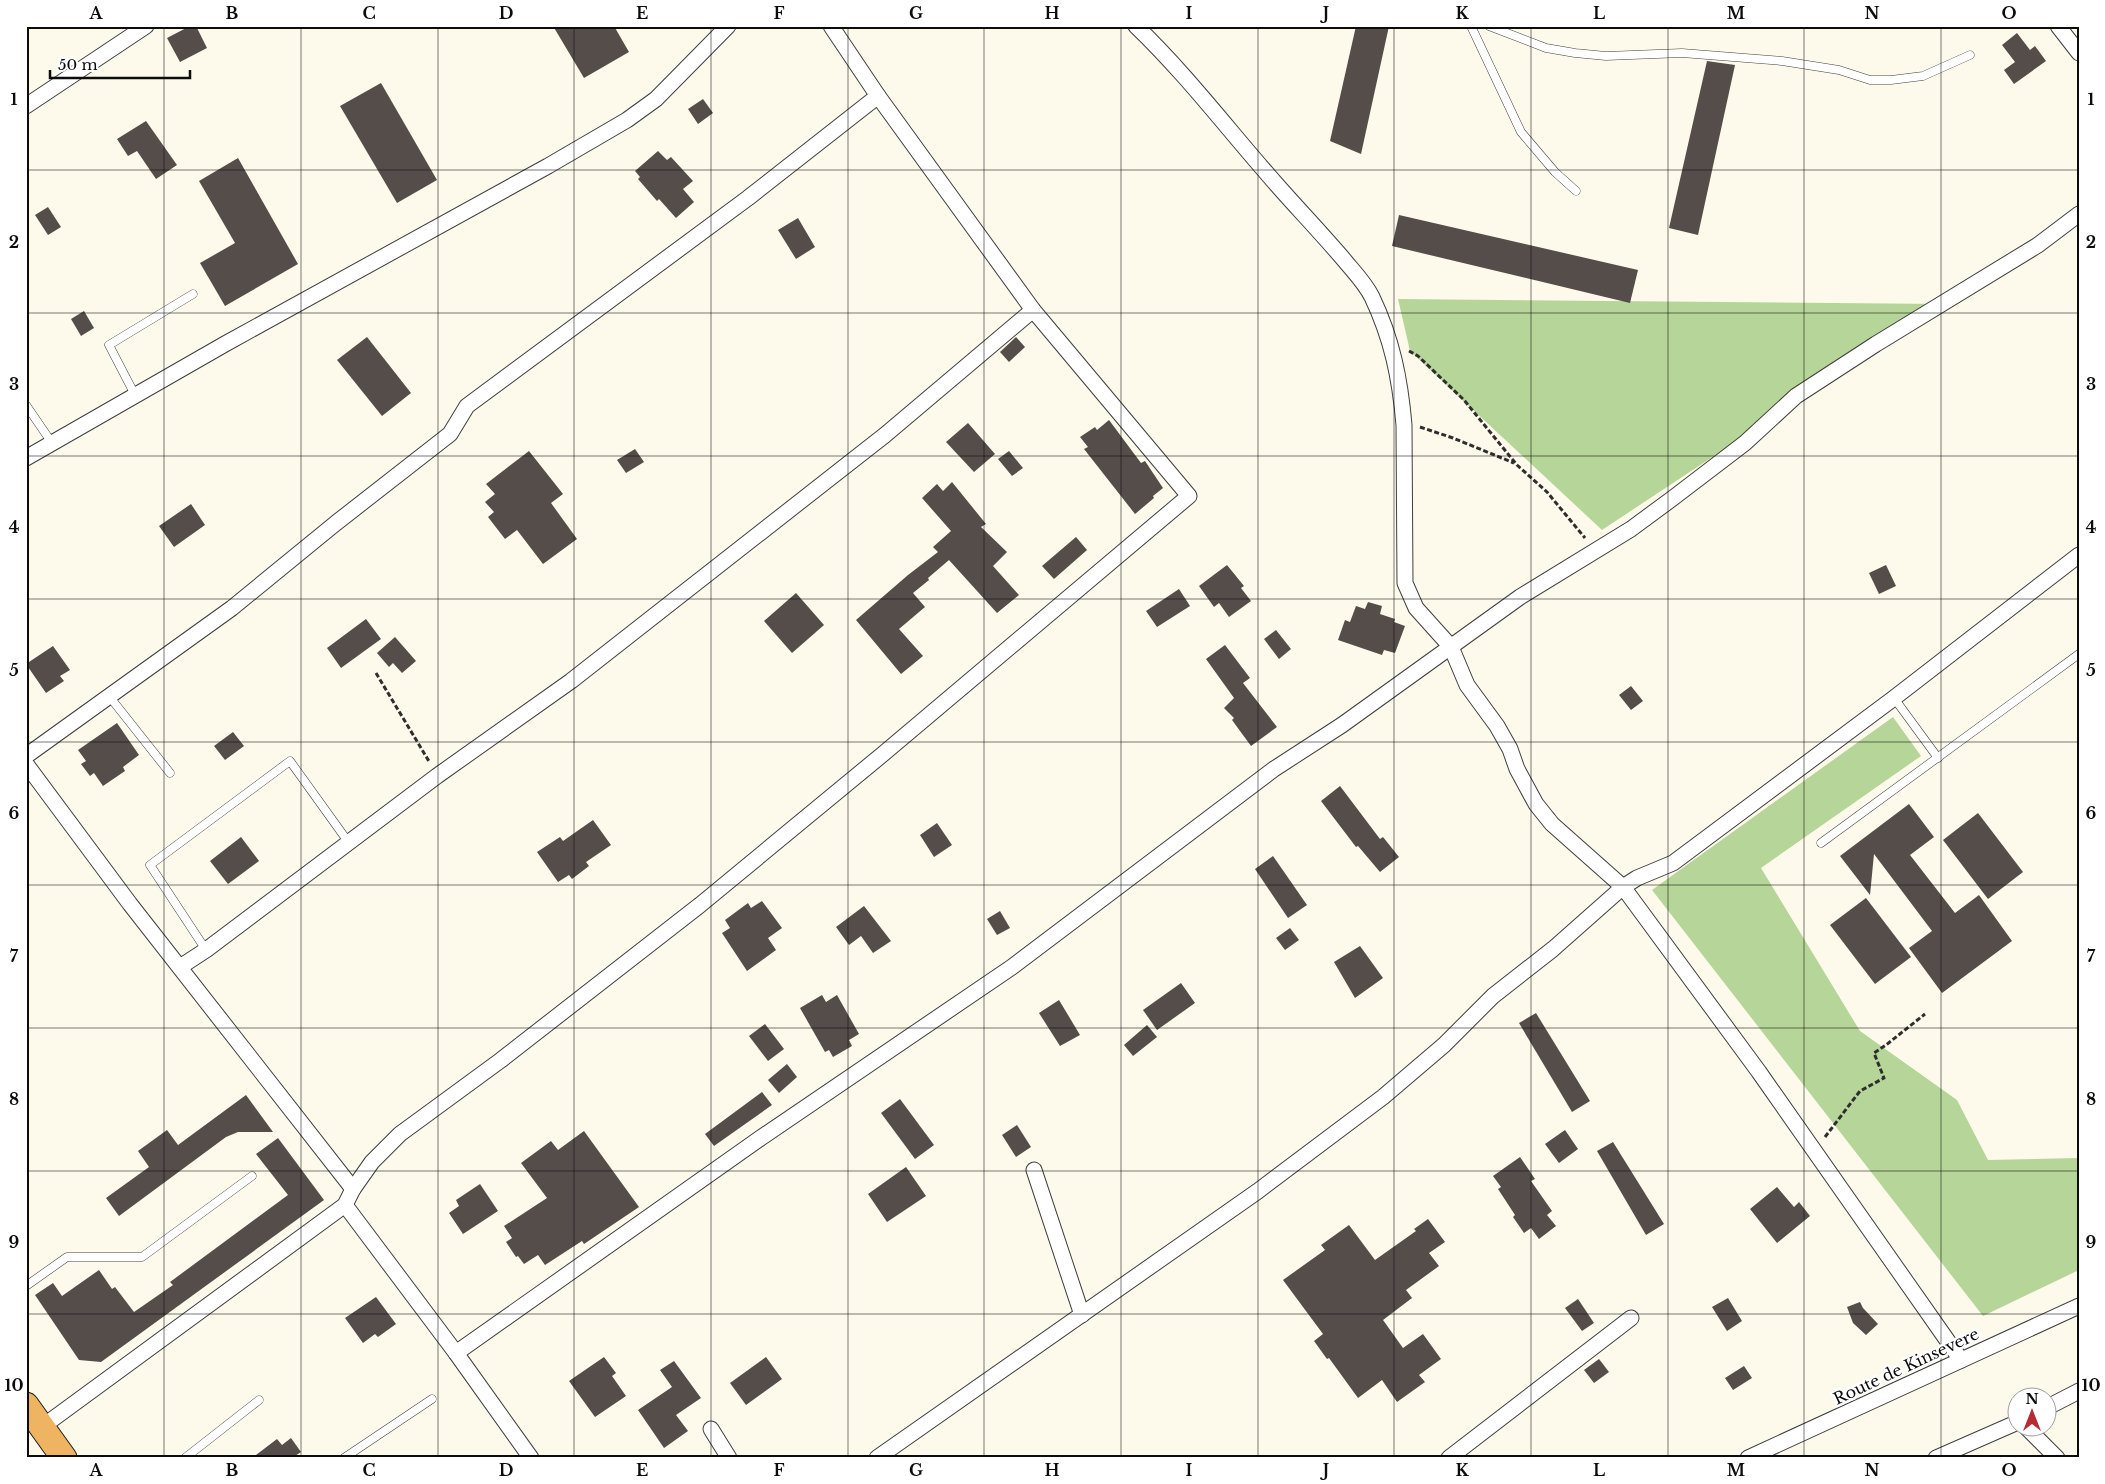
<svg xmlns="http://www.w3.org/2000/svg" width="2105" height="1484" font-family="'Libre Baskerville',serif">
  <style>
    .forest { fill: #b5d698 }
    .building { fill: #544d49 }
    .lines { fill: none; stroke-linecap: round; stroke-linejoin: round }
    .service-casing { stroke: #3f3f3f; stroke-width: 9 }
    .minor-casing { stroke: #3f3f3f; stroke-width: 17 }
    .trunk-casing { stroke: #1d1d1d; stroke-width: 27 }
    .path { stroke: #2e2e2e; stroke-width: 3; stroke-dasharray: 5 2.5; stroke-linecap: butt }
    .service { stroke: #fff; stroke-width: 8 }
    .minor { stroke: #fff; stroke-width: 15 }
    .trunk { stroke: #eeb462; stroke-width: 25 }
    .grid { fill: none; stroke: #0c0c0c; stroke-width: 1; stroke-opacity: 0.55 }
    .labels { text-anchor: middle; stroke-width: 5; stroke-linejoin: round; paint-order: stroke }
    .street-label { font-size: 16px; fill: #0c0c0c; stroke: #fff }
    .neatline { fill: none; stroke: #0c0c0c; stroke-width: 2 }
    .grid-label { font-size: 16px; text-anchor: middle; font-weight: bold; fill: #0c0c0c }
  </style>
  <rect width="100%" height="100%" fill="#fefaeb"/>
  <g class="forest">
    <path d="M1398,299L1944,304L1602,530L1410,351Z"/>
    <path d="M1893,717L1921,756L1761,868L1860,1031L1957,1100L1988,1160L2079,1158V1270L1983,1316L1652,890Z"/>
  </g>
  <g class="building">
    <path d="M190,26H196L207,48L180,62L167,38Z"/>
    <path d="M553,26H614L629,52L584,78Z"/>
    <path d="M1356,26H1389L1361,154L1330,141Z"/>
    <path d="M2017,33L2030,50L2035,46L2046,61L2014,84L2004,70L2015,62L2002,45Z"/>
    <path d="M1707,61L1735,65L1698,235L1669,228Z"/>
    <path d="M381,83L437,180L397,203L340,106Z"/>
    <path d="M703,99L713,113L698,124L688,109Z"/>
    <path d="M146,121L177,165L156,179L137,151L128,156L117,139Z"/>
    <path d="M658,151L667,160L671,157L693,181L683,189L694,202L676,218L659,199L657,201L638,179L640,177L635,171Z"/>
    <path d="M238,158L298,264L225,306L200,263L235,243L199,181Z"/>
    <path d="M48,207L61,227L48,235L35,215Z"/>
    <path d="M1399,215L1638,270L1630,303L1392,246Z"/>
    <path d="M798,218L815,247L796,259L778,230Z"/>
    <path d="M84,311L94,328L81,336L71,319Z"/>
    <path d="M367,337L411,393L382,416L337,360Z"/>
    <path d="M1016,337L1025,347L1009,362L1000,352Z"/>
    <path d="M1109,420L1141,463L1145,461L1163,488L1153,496L1154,498L1135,514L1084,449L1088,447L1080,437L1095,427L1097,430Z"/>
    <path d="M968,423L995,454L974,472L946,442Z"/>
    <path d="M635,449L644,462L626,473L617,460Z"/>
    <path d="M529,451L563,494L551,503L577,539L543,564L517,530L505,539L488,517L494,512L485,502L495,494L486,484Z"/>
    <path d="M1009,451L1023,468L1012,476L998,459Z"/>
    <path d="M952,482L986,524L981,527L1007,552L993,566L1019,595L997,613L949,560L928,578L929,580L913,593L925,607L899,629L923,656L901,674L856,620L908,575L938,552L933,547L951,531L922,498L937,484L943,491Z"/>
    <path d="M191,504L205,525L174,547L159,526Z"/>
    <path d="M1076,537L1087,550L1054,579L1042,566Z"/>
    <path d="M1227,565L1244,586L1241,588L1251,601L1229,617L1219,603L1214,607L1199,586Z"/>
    <path d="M1886,565L1896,586L1879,594L1869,573Z"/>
    <path d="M1179,589L1190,606L1157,627L1146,611Z"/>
    <path d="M796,593L824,625L792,653L764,621Z"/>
    <path d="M1368,602L1382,606L1380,614L1395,619L1394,622L1405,626L1395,653L1384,650L1382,655L1338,640L1345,620L1350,622L1356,606L1365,609Z"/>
    <path d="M366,619L381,639L341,668L327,648Z"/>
    <path d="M1276,630L1291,649L1279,659L1264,639Z"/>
    <path d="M395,637L416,661L402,673L393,663L389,667L377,653Z"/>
    <path d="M1225,645L1250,678L1243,683L1277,727L1251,746L1232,720L1234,718L1224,708L1234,698L1206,659Z"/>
    <path d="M53,646L70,670L60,676L64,681L46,693L26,664Z"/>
    <path d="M1631,686L1643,701L1631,710L1619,695Z"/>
    <path d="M117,723L139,755L123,767L125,771L103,786L94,773L90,776L81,764L86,761L78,750Z"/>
    <path d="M233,732L244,746L225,760L214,746Z"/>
    <path d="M1340,786L1380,839L1383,837L1399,857L1380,872L1358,846L1356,847L1321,801Z"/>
    <path d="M1909,804L1934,837L1910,855L1955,913L1979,895L2012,941L1942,993L1909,948L1932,931L1874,854L1870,895L1840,856Z"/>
    <path d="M1978,813L2023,872L1988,899L1943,840Z"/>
    <path d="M593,820L611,845L586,862L589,866L572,879L569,875L558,882L537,852L560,837L563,841Z"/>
    <path d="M937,823L952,845L934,857L920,835Z"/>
    <path d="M241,837L259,861L228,884L210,861Z"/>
    <path d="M1273,856L1307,905L1288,918L1255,869Z"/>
    <path d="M1866,898L1911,957L1875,984L1830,925Z"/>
    <path d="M762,901L782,928L768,938L776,950L747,971L722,933L730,928L725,920L748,903L751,908Z"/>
    <path d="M864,906L891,941L873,953L861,936L849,945L836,927Z"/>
    <path d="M1000,911L1010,928L997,935L987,919Z"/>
    <path d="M1290,928L1299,940L1285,950L1276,938Z"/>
    <path d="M1360,946L1383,978L1355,998L1334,962Z"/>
    <path d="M1181,983L1195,1003L1157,1030L1143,1010Z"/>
    <path d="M822,995L826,1002L837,995L859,1034L849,1040L852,1046L833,1057L829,1050L825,1052L800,1008Z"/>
    <path d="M1059,1000L1080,1035L1060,1046L1039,1013Z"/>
    <path d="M1536,1013L1590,1101L1572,1112L1519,1023Z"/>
    <path d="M765,1024L784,1049L768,1061L749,1036Z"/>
    <path d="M1147,1025L1157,1037L1133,1056L1124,1045Z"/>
    <path d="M787,1064L797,1077L779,1093L768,1080Z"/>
    <path d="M762,1092L772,1105L714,1146L705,1134Z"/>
    <path d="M246,1095L273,1132H238L226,1137L119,1216L106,1198L149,1167L138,1151L167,1130L178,1145Z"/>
    <path d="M900,1099L934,1145L915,1159L881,1113Z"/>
    <path d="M1017,1125L1031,1147L1016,1157L1002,1135Z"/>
    <path d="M1565,1130L1578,1149L1559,1163L1545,1144Z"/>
    <path d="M584,1131L639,1207L584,1244L582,1241L545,1265L538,1255L524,1264L518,1256L516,1257L506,1242L512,1238L504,1226L547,1198L521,1163L551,1141L558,1150Z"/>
    <path d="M278,1138L324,1200L101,1362L79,1360L35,1295L53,1283L62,1296L99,1270L112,1289L115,1287L134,1312L173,1285L170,1282L288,1195L256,1154Z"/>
    <path d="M1613,1142L1664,1224L1646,1235L1597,1151Z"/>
    <path d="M1520,1157L1535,1179L1531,1181L1552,1211L1547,1215L1556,1226L1539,1239L1531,1228L1524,1233L1513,1217L1515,1215L1498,1189L1501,1187L1493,1176Z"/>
    <path d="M906,1167L926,1196L887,1222L868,1194Z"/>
    <path d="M480,1184L498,1211L463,1234L449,1213L459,1206L456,1200Z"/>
    <path d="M1777,1187L1794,1207L1799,1202L1810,1216L1777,1243L1750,1209Z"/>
    <path d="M1428,1219L1445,1242L1429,1253L1439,1266L1406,1290L1412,1298L1383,1320L1403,1348L1423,1334L1441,1359L1419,1375L1425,1382L1397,1402L1382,1380L1358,1398L1329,1358L1327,1359L1314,1341L1323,1334L1283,1280L1325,1250L1321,1245L1349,1225L1375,1260L1416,1231L1414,1229Z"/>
    <path d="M376,1297L396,1324L378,1337L375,1334L363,1343L345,1318Z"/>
    <path d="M1728,1298L1742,1321L1727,1331L1712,1307Z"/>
    <path d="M1578,1299L1594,1323L1582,1331L1565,1308Z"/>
    <path d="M1860,1302L1863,1308L1878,1324L1866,1335L1853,1323L1847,1307Z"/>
    <path d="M604,1357L616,1373L612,1376L626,1396L595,1417L569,1381Z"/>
    <path d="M766,1357L782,1379L746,1405L730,1383Z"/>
    <path d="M1599,1359L1609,1372L1594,1383L1584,1370Z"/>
    <path d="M674,1361L701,1398L676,1415L688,1431L664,1448L638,1410L672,1387L660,1370Z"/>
    <path d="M1744,1366L1752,1378L1733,1390L1725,1378Z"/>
    <path d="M291,1438L301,1452L292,1458H252L277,1439L282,1445Z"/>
  </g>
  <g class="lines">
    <defs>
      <g id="service">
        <path d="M1471,26L1521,132L1555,172L1576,191"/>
        <path d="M1489,26L1546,48L1575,53L1606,56L1682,53L1782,61L1839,70L1870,80H1891L1923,76L1970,55"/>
        <path d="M135,395L109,345L193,294"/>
        <path d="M26,405L52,443"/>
        <path d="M109,696L170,773"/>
        <path d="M1894,698L1938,758"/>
        <path d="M1821,843L2079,654"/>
        <path d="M206,950L150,865L290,761L349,843"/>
        <path d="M26,1286L67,1257H142L252,1176"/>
        <path d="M185,1458L259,1400"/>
        <path d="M344,1458L432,1399"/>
      </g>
      <g id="minor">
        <path d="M1136,26C1187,75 1230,132 1277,185C1299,210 1323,235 1345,261C1354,272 1365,283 1372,297C1392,339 1400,378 1404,425L1405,583L1416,608L1451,647L1467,685L1497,726L1510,749L1517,769L1536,804L1552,824L1623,887L1759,1072L1961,1360"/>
        <path d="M2058,26L2079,53"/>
        <path d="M26,106L146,26"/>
        <path d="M26,458L225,344L548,166L627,120L656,99L728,26"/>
        <path d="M26,756L232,608L336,523L450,434L467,406L748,198L878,96"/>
        <path d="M26,764L130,904L353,1189"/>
        <path d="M180,967L206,950L437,776L571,681L885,435L1033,310"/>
        <path d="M1034,1170L1082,1315"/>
        <path d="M345,1205L456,1353L531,1458"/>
        <path d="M456,1353L762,1137L1012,967L1274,769L1342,725L1520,597L1631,529L1673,498L1745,443L1796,396L1876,344L2038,245L2079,214"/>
        <path d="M2048,1407L2079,1391"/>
        <path d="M2025,1426L2057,1458"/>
        <path d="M42,1427L345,1205L353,1189L372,1162L400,1134L501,1060L700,905L883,754L1189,496L1033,310L878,96L831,26"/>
        <path d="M711,1429L729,1458"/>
        <path d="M877,1458L1258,1191L1383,1097L1444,1045L1493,996L1553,949L1623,887L1637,878L1673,863L1894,698L2079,555"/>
        <path d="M1449,1458L1631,1318"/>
        <path d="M1748,1458L2079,1306"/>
        <path d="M1936,1458L2018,1422"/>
      </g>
      <path id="trunk" d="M26,1405L64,1458"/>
    </defs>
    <use href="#service" class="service-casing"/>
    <use href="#minor" class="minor-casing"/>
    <use href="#trunk" class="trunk-casing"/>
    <g class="path">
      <path d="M1409,351L1418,356L1464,400L1517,465L1547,492L1585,538"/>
      <path d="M1420,427L1453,438L1514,463"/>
      <path d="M376,673L430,763"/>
      <path d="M1825,1137L1860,1091L1884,1078L1874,1053L1886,1045L1925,1014"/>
    </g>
    <use href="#service" class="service"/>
    <use href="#minor" class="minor"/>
    <use href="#trunk" class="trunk"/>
  </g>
  <path class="grid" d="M164,26V1458M301,26V1458M438,26V1458M574,26V1458M711,26V1458M848,26V1458M984,26V1458M1121,26V1458M1258,26V1458M1394,26V1458M1531,26V1458M1668,26V1458M1804,26V1458M1941,26V1458M26,170H2079M26,313H2079M26,456H2079M26,599H2079M26,742H2079M26,885H2079M26,1028H2079M26,1171H2079M26,1314H2079"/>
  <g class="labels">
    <g class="street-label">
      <text transform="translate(1906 1366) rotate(-25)" y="6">Route de Kinsevere</text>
    </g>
  </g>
  <rect width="2105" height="1484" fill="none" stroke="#ffffff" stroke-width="55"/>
  <g transform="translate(2032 1412)"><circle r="24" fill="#ffffff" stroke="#9e9e9e"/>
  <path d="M0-4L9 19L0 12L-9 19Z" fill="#b42c35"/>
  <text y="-8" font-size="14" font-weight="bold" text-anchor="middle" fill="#0c0c0c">N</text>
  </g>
  <path d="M50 70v8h140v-8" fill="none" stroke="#0c0c0c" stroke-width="2.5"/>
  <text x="58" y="70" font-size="15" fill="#0c0c0c" stroke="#ffffff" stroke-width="4" paint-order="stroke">50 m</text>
  <rect x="28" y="28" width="2050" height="1428" class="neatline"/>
  <g class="grid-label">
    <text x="96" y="19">A</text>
    <text x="232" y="19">B</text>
    <text x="369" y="19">C</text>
    <text x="506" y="19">D</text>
    <text x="642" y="19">E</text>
    <text x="779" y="19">F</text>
    <text x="916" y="19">G</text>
    <text x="1052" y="19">H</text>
    <text x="1189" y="19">I</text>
    <text x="1326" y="19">J</text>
    <text x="1462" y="19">K</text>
    <text x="1599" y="19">L</text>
    <text x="1736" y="19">M</text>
    <text x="1872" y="19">N</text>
    <text x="2009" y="19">O</text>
    <text x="14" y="105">1</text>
    <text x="2091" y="105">1</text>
    <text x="14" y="248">2</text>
    <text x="2091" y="248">2</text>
    <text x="14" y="390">3</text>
    <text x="2091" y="390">3</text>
    <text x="14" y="533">4</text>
    <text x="2091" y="533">4</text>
    <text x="14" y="676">5</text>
    <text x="2091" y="676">5</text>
    <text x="14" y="819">6</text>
    <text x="2091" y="819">6</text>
    <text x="14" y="962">7</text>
    <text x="2091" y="962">7</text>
    <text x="14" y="1105">8</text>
    <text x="2091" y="1105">8</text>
    <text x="14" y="1248">9</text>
    <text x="2091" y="1248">9</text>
    <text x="14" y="1391">10</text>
    <text x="2091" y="1391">10</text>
    <text x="96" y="1476">A</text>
    <text x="232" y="1476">B</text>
    <text x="369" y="1476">C</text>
    <text x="506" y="1476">D</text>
    <text x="642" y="1476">E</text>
    <text x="779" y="1476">F</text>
    <text x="916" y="1476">G</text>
    <text x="1052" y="1476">H</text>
    <text x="1189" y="1476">I</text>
    <text x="1326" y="1476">J</text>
    <text x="1462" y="1476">K</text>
    <text x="1599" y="1476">L</text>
    <text x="1736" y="1476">M</text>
    <text x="1872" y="1476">N</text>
    <text x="2009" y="1476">O</text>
  </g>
</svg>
